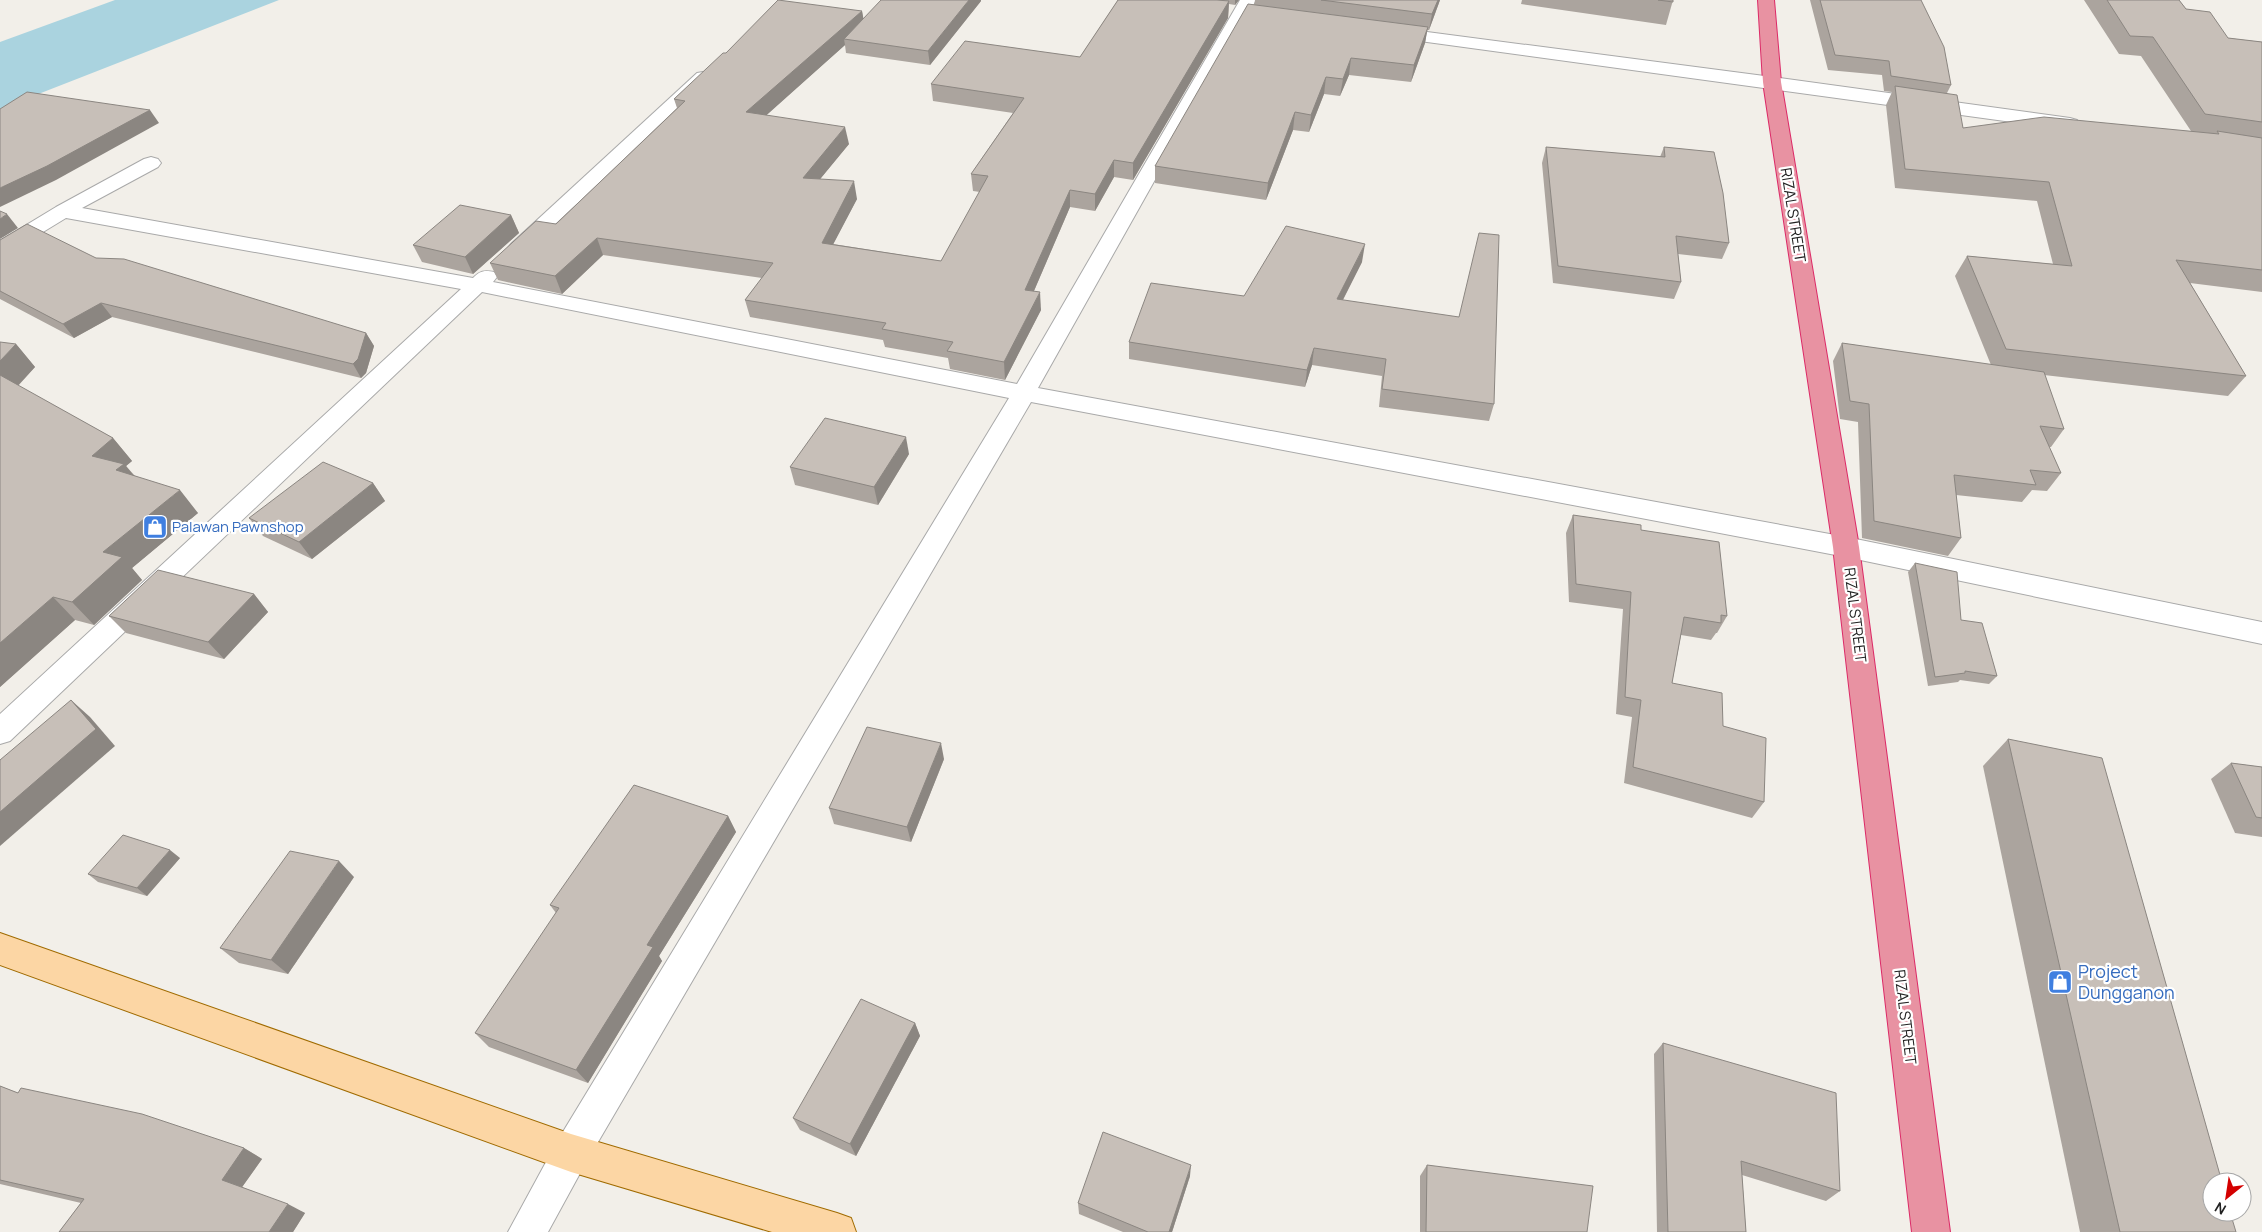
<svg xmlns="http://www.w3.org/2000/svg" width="2262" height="1232" font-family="Manrope,sans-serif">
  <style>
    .water { fill: #aad3df }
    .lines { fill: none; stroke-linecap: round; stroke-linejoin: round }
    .minor-casing { stroke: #a9a9a9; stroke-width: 2 }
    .major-casing { stroke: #a06b00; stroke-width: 2 }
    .highway-casing { stroke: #dc2a67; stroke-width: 2 }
    .minor { fill: #fff; fill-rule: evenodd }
    .major { fill: #fcd6a4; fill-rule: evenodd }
    .highway { fill: #e892a2; fill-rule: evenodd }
    .wall { fill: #aba49e }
    .shaded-wall { fill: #8b8681 }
    .building { fill: #c7bfb8; stroke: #8b8681 }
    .labels { text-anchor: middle; stroke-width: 4.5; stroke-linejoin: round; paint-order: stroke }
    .street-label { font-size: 15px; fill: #222; stroke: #fff }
    .shop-label { font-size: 15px; fill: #366cbe; stroke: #fff; text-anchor: start }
    .near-shop-label { font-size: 18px; fill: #366cbe; stroke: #fff; text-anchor: start }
  </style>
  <rect width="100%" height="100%" fill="#f2efe9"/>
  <path class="water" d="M115,0H279L0,109V42Z"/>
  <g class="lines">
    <defs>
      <g id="minor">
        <path d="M1240,0H1256L1038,388L1846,537L2262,622V644L1846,557L1031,402L584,1166L548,1232H508L558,1140L1009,398L482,292L10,741L0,744V714L461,289L66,218L7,254L0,256V241L56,207L144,159L151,157L158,159L161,163L158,167L82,208L473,278C480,271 484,270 494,272L497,277L493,282L1017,384Z"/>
        <path d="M1389,27L1772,77L2070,118L2077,120L2079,124L2077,128L2070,130L1383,36L1381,32L1383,28Z"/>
        <path d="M703,72L709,73L712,77L709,81L525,252L518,254L511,252L508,248L511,244L697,73Z"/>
      </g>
      <path id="major" d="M0,933L571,1134L837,1213L851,1218L856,1232H772L571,1172L0,965Z"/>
      <path id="highway" d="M1758,0H1774L1781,82L1859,547L1950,1232H1912L1833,547L1763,82Z"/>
    </defs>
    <use href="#minor" class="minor-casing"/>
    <use href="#major" class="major-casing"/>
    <use href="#highway" class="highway-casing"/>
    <use href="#minor" class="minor"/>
    <use href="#major" class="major"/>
    <use href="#highway" class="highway"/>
  </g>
  <g class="wall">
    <path d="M1118,0H1239L1235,5L1229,4L1228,18L1133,180L1114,177L1095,211L1070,207L1034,291L1041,310L1005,380L950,369L948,358L885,347L883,340L750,317L745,300L762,278L603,255L562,294L498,280L490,263L556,224L677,108L674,99L726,53L862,11L863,18L981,1L930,65L846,53L845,45L766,115L849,144L820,179L857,199L833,244L941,261L980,192L973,191L971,174L1013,113L933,101L931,84L1080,57Z"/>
    <path d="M1255,0H1440L1429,30H1427L1425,43L1411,82L1349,75L1340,96L1324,94L1309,132L1293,130L1266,200L1155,183V166L1254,5Z"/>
    <path d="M1522,0H1673L1666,25L1521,4Z"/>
    <path d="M1810,0H1921L1951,85L1947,93L1963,128L2191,131L2141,56L2119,54L2084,0H2179L2186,9L2228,38L2262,42V292L2190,283L2246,376L2228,396L2044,375L2064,429L2051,447H2049L2061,473L2047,491L2032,490L2022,502L1956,495L1961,538L1948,556L1862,538L1858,422L1840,419L1833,361L1842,343L1991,365L1955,276L1967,256L2053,264L2037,201L1895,188L1886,105L1892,92L1884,91L1882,75L1828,70Z"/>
    <path d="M1546,147L1660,157L1664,147L1729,243L1722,259L1678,254L1681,282L1674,299L1553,283L1542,163Z"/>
    <path d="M511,215L519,233L473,274L422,262L413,245Z"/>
    <path d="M0,240L96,258L366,333L374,346L366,373L361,378L112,317L74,338L0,299Z"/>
    <path d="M1362,262L1343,300L1494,404L1489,421L1379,407L1382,376L1312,365L1305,387L1129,359V342L1244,296Z"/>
    <path d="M16,344L35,367L18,386L113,438L132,461L126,466L135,476L198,513L132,568L142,580L94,625L75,620L0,687V361Z"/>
    <path d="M909,454L878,505L795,485L790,467Z"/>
    <path d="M373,483L385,501L312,559L263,536L249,518Z"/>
    <path d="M1573,515L1641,530L1727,616L1717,633H1716L1711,640L1681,635L1672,683L1723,726L1764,802L1752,818L1624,783L1632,717L1616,714L1623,609L1569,602L1566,533Z"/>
    <path d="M1915,563L1961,620L1997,676L1989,684L1960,680L1958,682L1928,686L1908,572Z"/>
    <path d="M254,594L268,612L224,659L126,633L109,616Z"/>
    <path d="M2008,739L2236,1232H2080L1983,766Z"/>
    <path d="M944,759L911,842L834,824L829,808Z"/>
    <path d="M2231,763L2262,767V837L2235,833L2211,779Z"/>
    <path d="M728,816L736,832L659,956L662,961L588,1083L489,1047L475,1033L556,913L550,905Z"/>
    <path d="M180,858L147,896L98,882L88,874Z"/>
    <path d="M354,877L288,974L239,963L220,948Z"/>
    <path d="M915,1023L920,1036L856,1156L800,1130L793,1118Z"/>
    <path d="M1663,1043L1840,1191L1826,1201L1742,1175L1746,1232H1657L1654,1054Z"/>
    <path d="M0,1086L18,1093L244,1148L262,1159L242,1187L305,1213L293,1232H59L81,1203L0,1184Z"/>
    <path d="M1427,1165L1587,1232H1420V1176Z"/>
    <path d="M1190,1176L1172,1232H1123L1079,1214L1078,1203Z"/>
  </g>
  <g class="shaded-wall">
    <path d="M969,0H981V1L930,65L928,51Z"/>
    <path d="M1235,0H1239L1235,5Z"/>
    <path d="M1438,0H1440L1429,30L1432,14Z"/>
    <path d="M1229,1L1228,18L1133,180V163Z"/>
    <path d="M862,11L865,27L844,39L845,45L751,129L746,112Z"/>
    <path d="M1428,27L1425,43L1411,82L1414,65Z"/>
    <path d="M1351,58L1349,75L1340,96L1343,79Z"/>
    <path d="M1326,77L1324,94L1309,132L1311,115Z"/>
    <path d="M150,110L159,123L56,180L0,207V188Z"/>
    <path d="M1295,112L1293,130L1266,200L1268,183Z"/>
    <path d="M845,127L849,144L807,195L803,178Z"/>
    <path d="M1114,160V177L1095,211V194Z"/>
    <path d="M854,181L857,199L825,260L822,243Z"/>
    <path d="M1070,190V207L1027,307L1025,290Z"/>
    <path d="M7,214L18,228L0,239V219Z"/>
    <path d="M511,215L519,233L473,274L465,257Z"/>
    <path d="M597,238L603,255L562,294L555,276Z"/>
    <path d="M1365,244L1362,262L1334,317L1337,299Z"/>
    <path d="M1040,292L1041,310L1005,380L1004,362Z"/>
    <path d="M101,303L112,317L74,338L63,324Z"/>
    <path d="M366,333L374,346L366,373L361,378L353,364Z"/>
    <path d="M16,344L35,367L11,393L0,381V361Z"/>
    <path d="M1314,348L1312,365L1305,387L1307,370Z"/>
    <path d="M906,437L909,454L878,505L874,487Z"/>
    <path d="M113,438L132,461L126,466L143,487L92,456Z"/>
    <path d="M373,483L385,501L312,559L299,542Z"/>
    <path d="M180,490L198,513L132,568L142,580L94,625L72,602L103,552Z"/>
    <path d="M254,594L268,612L224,659L208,642Z"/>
    <path d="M53,597L75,620L0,687V643Z"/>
    <path d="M71,700L90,717L115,746L0,846V812Z"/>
    <path d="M941,743L944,759L911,842L907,827Z"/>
    <path d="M728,816L736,832L659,956L662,961L588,1083L576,1070L647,945Z"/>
    <path d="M170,850L180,858L147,896L137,888Z"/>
    <path d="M339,861L354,877L288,974L271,960Z"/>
    <path d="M915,1023L920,1036L856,1156L850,1144Z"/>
    <path d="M244,1148L262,1159L240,1190L222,1180Z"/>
    <path d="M1191,1165L1190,1176L1172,1232H1169Z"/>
    <path d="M288,1204L305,1213L293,1232H269Z"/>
  </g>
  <g class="building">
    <path d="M778,0L862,11L746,112L845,127L803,178L854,181L822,243L941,261L988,176L971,174L1024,98L931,84L965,41L1080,57L1118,0H1217L1229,1L1133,163L1114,160L1095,194L1070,190L1025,290L1040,292L1004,362L947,351L953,342L882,329L886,323L745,300L773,263L597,238L555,276L490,263L536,221L556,224L685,101L674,99L723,53H726Z"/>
    <path d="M881,0H969L928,51L844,39Z"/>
    <path d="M1321,0H1438L1432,14Z"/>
    <path d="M1658,0H1673V2Z"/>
    <path d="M1820,0H1921L1944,47L1951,85L1891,76L1889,61L1835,55Z"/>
    <path d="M2107,0H2179L2186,9L2210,12L2228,38L2262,42V122L2205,114L2153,37L2130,36Z"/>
    <path d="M1248,4L1428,27L1414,65L1351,58L1343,79L1326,77L1311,115L1295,112L1268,183L1155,166Z"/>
    <path d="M1895,86L1957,95L1963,128L2044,117L2219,134L2217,131L2262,138V270L2176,260L2246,376L2006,349L1967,256L2072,266L2049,182L1905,169Z"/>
    <path d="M27,92L150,110L47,166L0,188V109Z"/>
    <path d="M1546,147L1665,157L1664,147L1714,152L1723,193L1729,243L1676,236L1681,282L1558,266Z"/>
    <path d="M460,205L511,215L465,257L413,245Z"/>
    <path d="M0,211L7,214L0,219Z"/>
    <path d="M27,224L96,258L124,259L366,333L358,359L353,364L101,303L63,324L0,291V240Z"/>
    <path d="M1286,226L1365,244L1337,299L1459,317L1479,233L1499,235L1494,404L1382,389L1386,359L1314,348L1307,370L1129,342L1151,283L1244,296Z"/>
    <path d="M0,342L16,344L0,361Z"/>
    <path d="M1842,343L2044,372L2064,429L2040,426L2061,473L2030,470L2036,485L1954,475L1961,538L1874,521L1869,404L1850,401Z"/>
    <path d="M0,375L113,438L92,456L124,464L116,470L180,490L103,552L122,557L72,602L53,597L0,643Z"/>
    <path d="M825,418L906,437L874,487L790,467Z"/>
    <path d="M323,462L373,483L299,542L249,518Z"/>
    <path d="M1573,515L1641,525V530L1719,542L1727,616L1721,615V623L1684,617L1672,683L1722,693L1723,726L1766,738L1764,802L1633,767L1641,700L1625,697L1631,592L1576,584Z"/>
    <path d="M1915,563L1957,572L1961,620L1982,623L1997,676L1965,671V673L1935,677Z"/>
    <path d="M158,570L254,594L208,642L109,616Z"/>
    <path d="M71,700L96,729L0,812V760Z"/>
    <path d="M867,727L941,743L907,827L829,808Z"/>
    <path d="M2008,739L2102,758L2222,1182H2212V1212H2230L2236,1232H2120Z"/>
    <path d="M2231,763L2262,767V818L2256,817Z"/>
    <path d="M634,785L728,816L647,945L653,947L576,1070L475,1033L559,908L550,905Z"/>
    <path d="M123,835L170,850L137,888L88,874Z"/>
    <path d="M290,851L339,861L271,960L220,948Z"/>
    <path d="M861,999L915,1023L850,1144L793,1118Z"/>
    <path d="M1663,1043L1836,1093L1840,1191L1741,1161L1746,1232H1668Z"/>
    <path d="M0,1086L18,1093L21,1088L142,1114L244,1148L222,1180L288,1204L269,1232H59L84,1199L0,1180Z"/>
    <path d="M1103,1132L1191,1165L1169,1232H1148L1078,1203Z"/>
    <path d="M1427,1165L1593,1186L1587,1232H1426Z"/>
  </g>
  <defs>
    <symbol id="shop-square" viewBox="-11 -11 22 22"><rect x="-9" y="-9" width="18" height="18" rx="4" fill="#3f7fe0" stroke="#fff"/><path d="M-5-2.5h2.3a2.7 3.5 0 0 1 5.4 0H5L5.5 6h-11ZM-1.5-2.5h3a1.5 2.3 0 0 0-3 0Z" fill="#fff"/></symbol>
  </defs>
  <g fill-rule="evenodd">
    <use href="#shop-square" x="141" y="513" width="28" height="28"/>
    <use href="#shop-square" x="2046" y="968" width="28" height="28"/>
  </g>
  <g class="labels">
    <g class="street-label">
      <text transform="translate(1793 215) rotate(81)" y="5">RIZAL STREET</text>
      <text transform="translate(1855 615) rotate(83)" y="5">RIZAL STREET</text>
      <text transform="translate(1905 1017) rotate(83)" y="5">RIZAL STREET</text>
    </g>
    <g class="shop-label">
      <text x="172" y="532">Palawan Pawnshop</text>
    </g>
    <g class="near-shop-label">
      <text x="2078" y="978">Project<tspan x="2078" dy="21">Dungganon</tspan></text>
    </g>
  </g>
  <g transform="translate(2227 1197) rotate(210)"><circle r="24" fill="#ffffff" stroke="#a7a7a7"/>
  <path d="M0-4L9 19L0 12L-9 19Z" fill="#d40000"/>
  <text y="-8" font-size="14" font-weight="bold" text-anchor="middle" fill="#222222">N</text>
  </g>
</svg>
